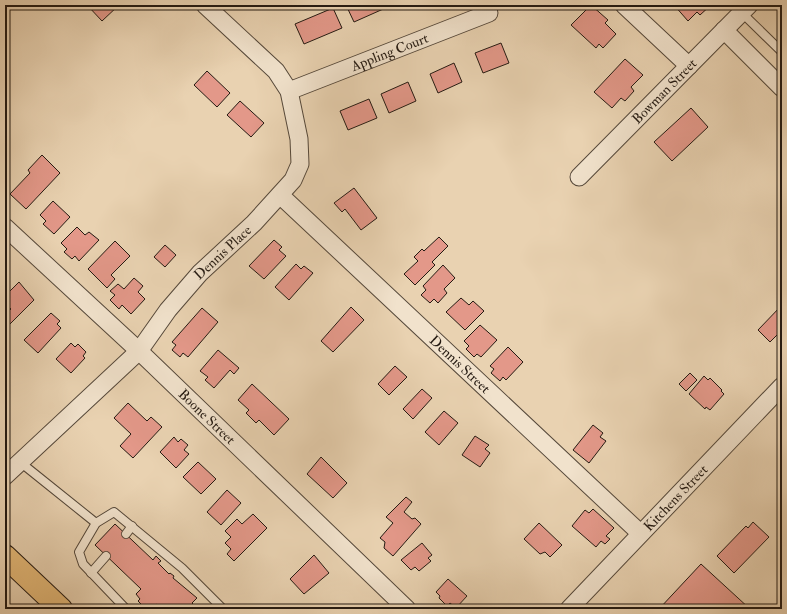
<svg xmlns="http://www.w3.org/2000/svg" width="787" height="614" font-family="'IM FELL Double Pica',serif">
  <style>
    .building { fill: #e39889; stroke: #241a12 }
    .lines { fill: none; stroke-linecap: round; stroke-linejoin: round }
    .lane-casing { stroke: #55483a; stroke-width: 10 }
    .street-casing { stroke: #55483a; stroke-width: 19 }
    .primary-casing { stroke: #241a12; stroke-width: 24 }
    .lane { stroke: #f1e2cc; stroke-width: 8 }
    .street { stroke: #f1e2cc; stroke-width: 17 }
    .primary { stroke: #e4b978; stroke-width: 22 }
    .labels { text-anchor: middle; stroke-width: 3; stroke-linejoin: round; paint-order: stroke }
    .street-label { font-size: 14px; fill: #241a12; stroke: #f1e2cc }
  </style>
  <rect width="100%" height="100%" fill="#e9d2b1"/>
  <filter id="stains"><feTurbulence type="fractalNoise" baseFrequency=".005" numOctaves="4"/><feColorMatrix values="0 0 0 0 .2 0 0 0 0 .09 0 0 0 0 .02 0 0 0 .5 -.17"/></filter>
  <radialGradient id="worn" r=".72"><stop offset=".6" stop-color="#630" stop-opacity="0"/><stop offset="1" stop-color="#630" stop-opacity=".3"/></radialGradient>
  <g class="building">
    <path d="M87,5H119L102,21Z"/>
    <path d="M346,5H389L390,6L354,22Z"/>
    <path d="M591,5L608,20L605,23L616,34L603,48L599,44L596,48L571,25Z"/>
    <path d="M674,5H711L700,15L697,12L688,21Z"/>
    <path d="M333,8L342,28L304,44L295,24Z"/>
    <path d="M501,43L509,63L483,73L475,53Z"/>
    <path d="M625,59L643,75L631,87L634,91L625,101L621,98L612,108L594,92Z"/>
    <path d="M454,63L462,82L438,93L430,74Z"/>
    <path d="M207,71L230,93L217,107L194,85Z"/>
    <path d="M408,82L416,101L389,113L381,94Z"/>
    <path d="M369,99L377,118L348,130L340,111Z"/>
    <path d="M240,101L264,123L251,137L227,115Z"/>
    <path d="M691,108L708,127L672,161L654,142Z"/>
    <path d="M42,155L60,173L26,209L10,194L30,173L28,170Z"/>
    <path d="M354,188L377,218L361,230L345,209L342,212L334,203Z"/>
    <path d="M53,201L70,217L54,234L43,224L46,221L40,215Z"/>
    <path d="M77,227L85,235L89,232L99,240L79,261L75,256L72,259L64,252L67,249L61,243Z"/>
    <path d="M439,237L448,246L432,262L435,265L415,285L404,274L418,261L414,257L422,249L424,251Z"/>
    <path d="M274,240L282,247L279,250L286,256L264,279L249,266Z"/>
    <path d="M115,241L130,256L111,275L115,279L107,288L88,269Z"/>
    <path d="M165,245L176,255L165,267L154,257Z"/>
    <path d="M296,264L301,269L304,266L313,273L289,300L275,287Z"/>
    <path d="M443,265L455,278L444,289L447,293L438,303L434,299L430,303L421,295L426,290L423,286Z"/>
    <path d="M134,278L143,286L138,292L145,299L131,314L122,305L119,309L110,300L115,295L110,291L118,284L124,289Z"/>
    <path d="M19,282L34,300L9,325L5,320V315L11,309L5,303V296Z"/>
    <path d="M461,298L469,305L473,301L484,311L465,330L446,312Z"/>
    <path d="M782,305V335L779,338L777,335L770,342L758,330Z"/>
    <path d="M351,307L364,320L333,352L321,341Z"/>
    <path d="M202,308L218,322L188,357L183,353L180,357L172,350L176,345L172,342Z"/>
    <path d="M51,313L60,321L57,324L61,328L38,353L24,340Z"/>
    <path d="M480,325L497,340L481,357L477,354L474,357L466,349L469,346L464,341Z"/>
    <path d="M71,343L75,347L78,344L86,352L83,356L85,358L71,373L56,359Z"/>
    <path d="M508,347L523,362L506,380L503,377L500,381L491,373L494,369L490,366Z"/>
    <path d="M218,350L239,368L234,374L230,370L214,388L205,380L208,377L200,371Z"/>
    <path d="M395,366L407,377L389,395L378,384Z"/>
    <path d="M690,373L697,380L686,391L679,384Z"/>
    <path d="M704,376L708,380L710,378L722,390L721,391L724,394L710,410L706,407L705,409L689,394Z"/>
    <path d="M252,384L289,419L274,435L259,420L256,423L246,413L249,410L238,400Z"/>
    <path d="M422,389L432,398L413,419L403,409Z"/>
    <path d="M128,403L147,421L151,417L162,427L133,458L120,446L131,434L114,418Z"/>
    <path d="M444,411L458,423L439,445L425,432Z"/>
    <path d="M593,425L603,433L600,437L606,441L589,463L573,450Z"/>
    <path d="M475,436L489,445L485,449L490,453L480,467L462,455Z"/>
    <path d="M174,437L178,442L181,439L188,445L184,450L189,454L176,468L160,452Z"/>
    <path d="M321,457L347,483L333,498L307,474Z"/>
    <path d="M198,462L216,479L201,494L183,477Z"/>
    <path d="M227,490L241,503L221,525L207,512Z"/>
    <path d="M406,497L412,502L404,512L412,519L415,518L421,524L393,556L384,548L385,542L380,538L393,523L386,517Z"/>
    <path d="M593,509L614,528L606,536L610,539L605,544L601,541L596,547L572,526L585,510L589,513Z"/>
    <path d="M253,514L267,528L234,561L227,554L231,549L225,543L231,537L225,531L237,519L242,524Z"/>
    <path d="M753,522L769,537L734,573L717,556L746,526L748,528Z"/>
    <path d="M539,523L562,545L550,557L545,552L540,554L524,539Z"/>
    <path d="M115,524L153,560L156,556L161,561L158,563L169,574L170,573L174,576L173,578L197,598L192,603L195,606L193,609H162L156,604L151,609L147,605L144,607L138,601L140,599L136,594L141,589L95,545Z"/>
    <path d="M422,543L432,555L428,558L431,561L419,571L415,567L411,570L401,560Z"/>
    <path d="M314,555L329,573L304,594L290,579Z"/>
    <path d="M701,564L750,609H659Z"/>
    <path d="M448,579L467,596L456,608L450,603L447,606L439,598L440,596L436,592Z"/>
  </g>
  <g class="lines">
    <defs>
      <g id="lane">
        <path d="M742,13L782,52"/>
        <path d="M20,462L96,523"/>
        <path d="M126,534L132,526"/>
        <path d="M91,573L106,556"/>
        <path d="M126,609L83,564L79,552L96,523L114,512L182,568L223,609"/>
      </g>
      <g id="street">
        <path d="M624,5L689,66"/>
        <path d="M724,30L782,88"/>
        <path id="s1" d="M289,91L489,13"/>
        <path id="s2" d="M579,177L749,5"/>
        <path id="s3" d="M280,195L640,533"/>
        <path id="s4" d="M5,227L139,351L407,609"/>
        <path id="s5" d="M5,476L139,351L168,310L200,273L254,223L293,180L300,164L299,139L289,91L276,71L205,5"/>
        <path id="s6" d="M569,609L782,386"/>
      </g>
      <path id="primary" d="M5,556L61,609"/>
    </defs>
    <use href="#lane" class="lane-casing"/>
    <use href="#street" class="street-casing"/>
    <use href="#primary" class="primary-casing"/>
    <use href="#lane" class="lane"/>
    <use href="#street" class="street"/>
    <use href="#primary" class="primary"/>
  </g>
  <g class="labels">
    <g class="street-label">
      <text dy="5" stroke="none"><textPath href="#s1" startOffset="108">Appling Court</textPath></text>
      <text dy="5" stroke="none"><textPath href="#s2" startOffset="121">Bowman Street</textPath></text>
      <text dy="5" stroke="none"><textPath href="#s5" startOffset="313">Dennis Place</textPath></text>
      <text dy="5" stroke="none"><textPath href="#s3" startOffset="247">Dennis Street</textPath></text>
      <text dy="5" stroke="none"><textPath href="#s4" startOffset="277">Boone Street</textPath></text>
      <text dy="5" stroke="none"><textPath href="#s6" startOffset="154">Kitchens Street</textPath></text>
    </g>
  </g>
  <rect width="787" height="614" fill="none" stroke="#e9d2b1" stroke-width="20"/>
  <rect x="6" y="6" width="775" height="602" fill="none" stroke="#241a12" stroke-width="2"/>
  <rect x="10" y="10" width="767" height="594" fill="none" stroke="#241a12"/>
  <rect width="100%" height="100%" filter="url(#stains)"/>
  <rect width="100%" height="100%" fill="url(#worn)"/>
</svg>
